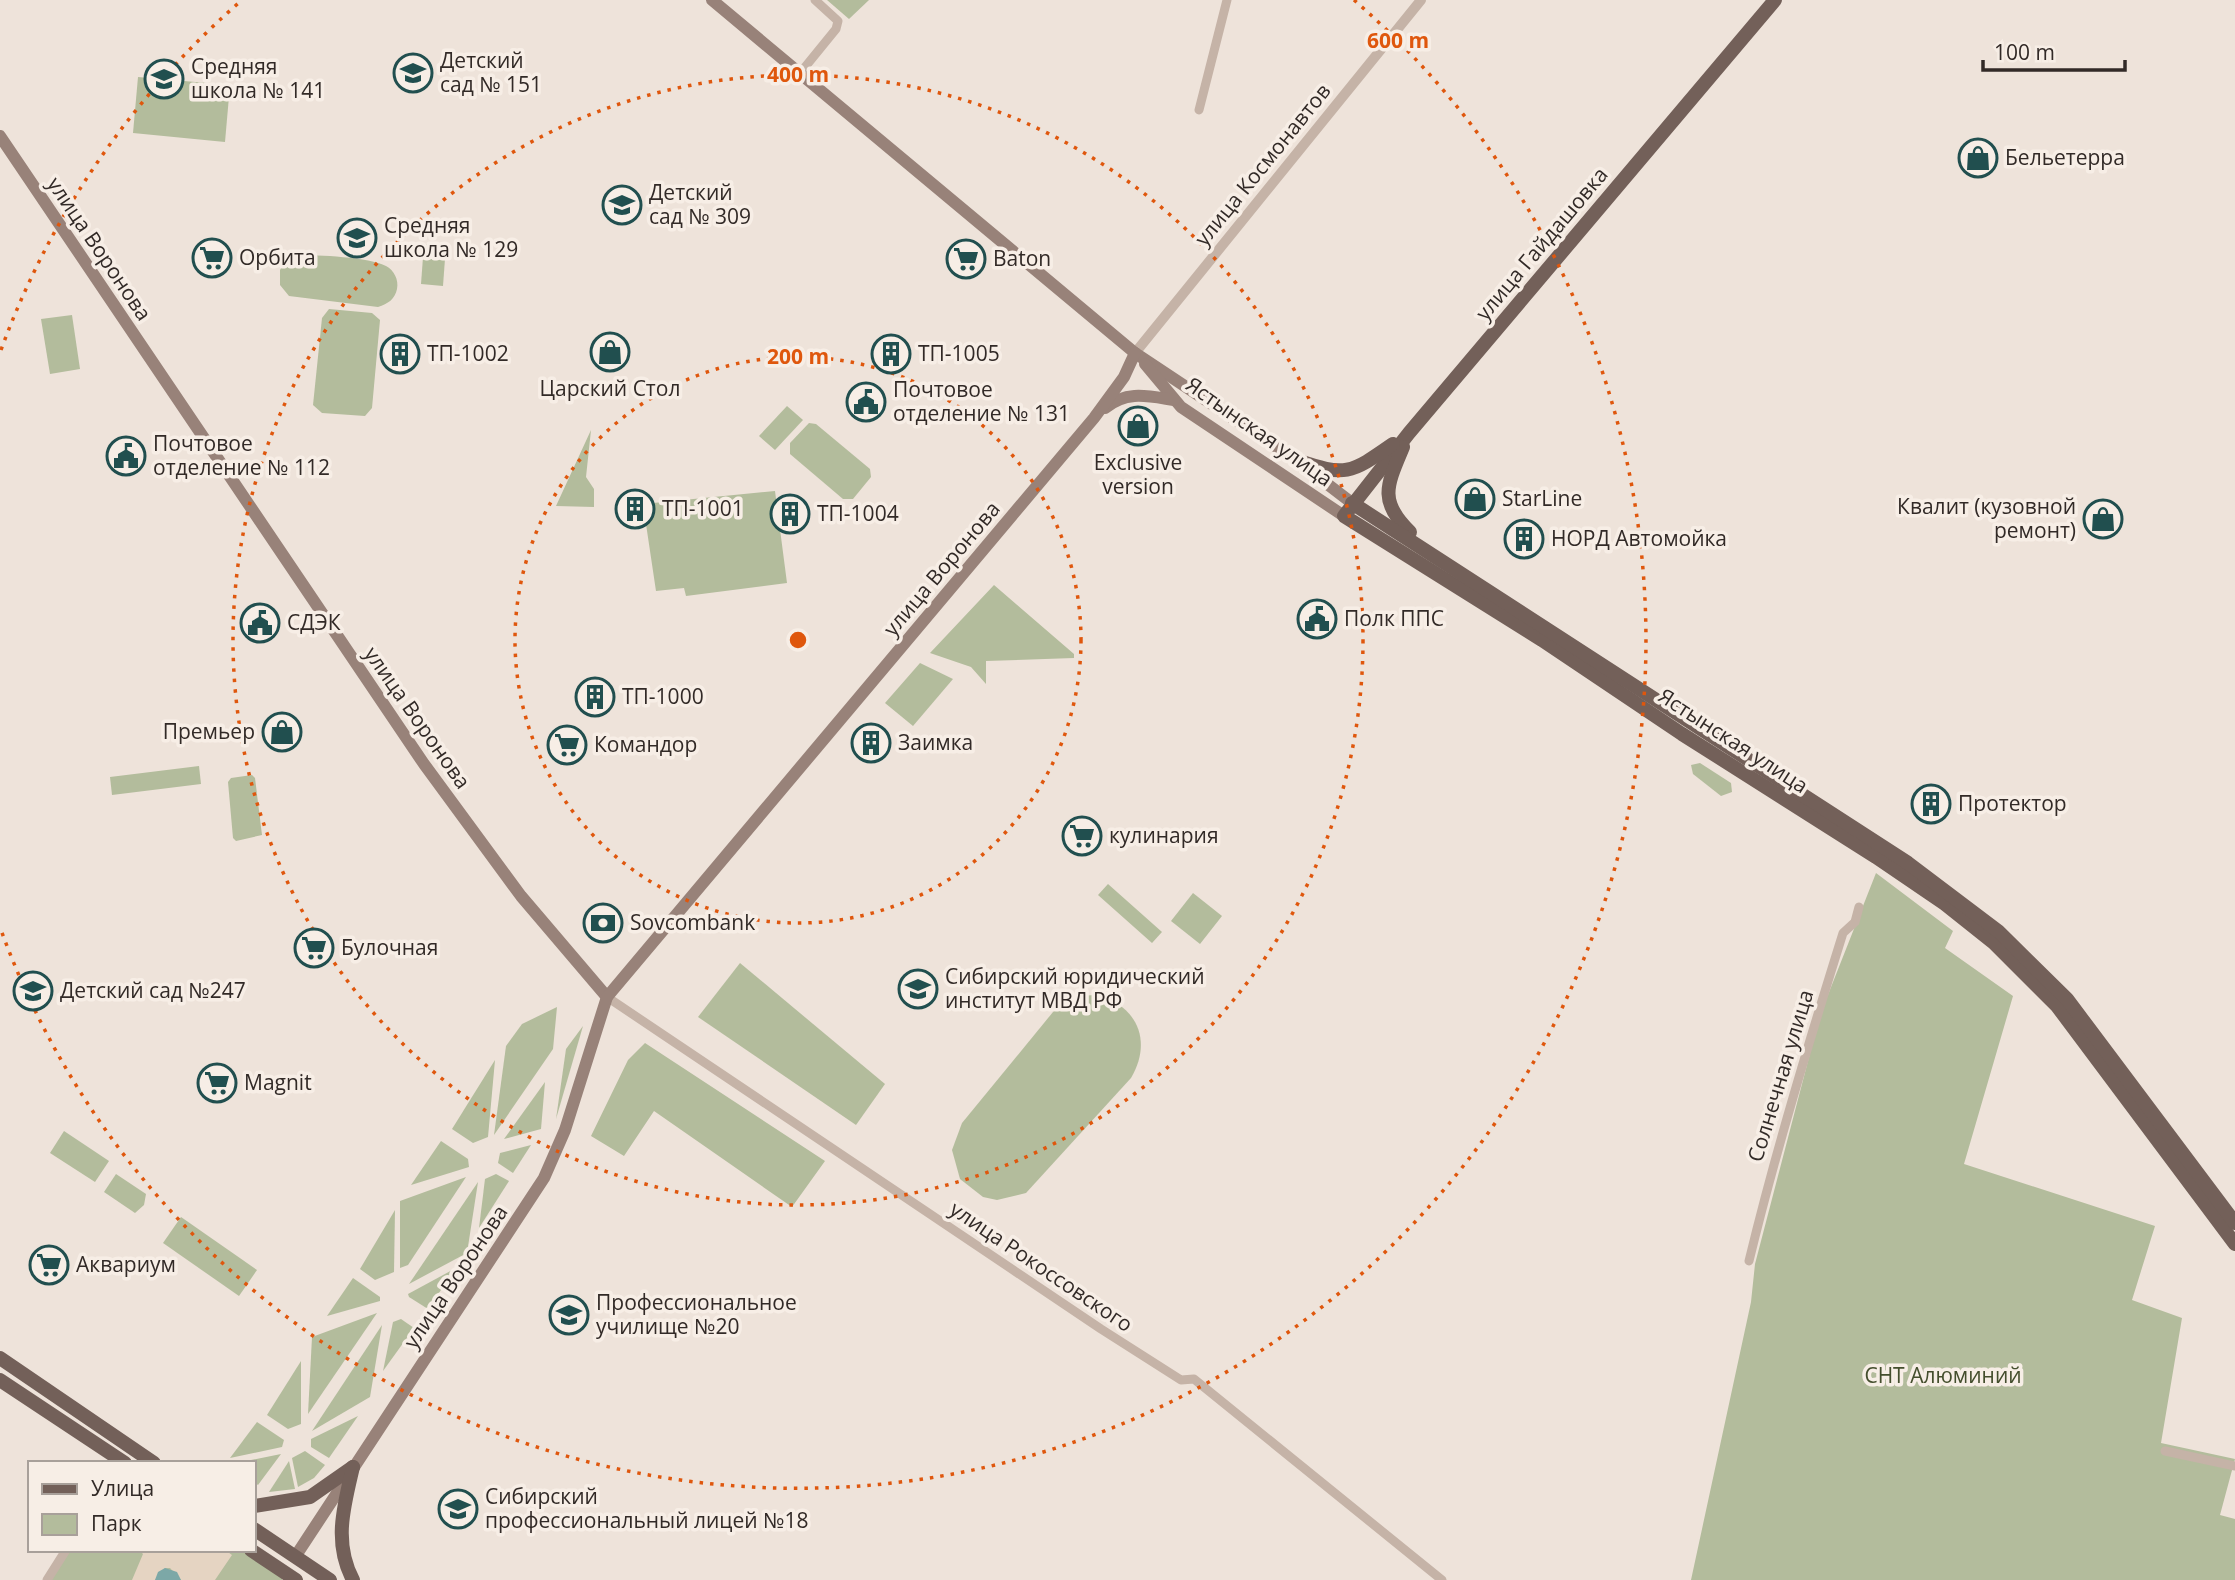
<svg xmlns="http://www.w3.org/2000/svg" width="2235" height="1580" font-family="'Open Sans',sans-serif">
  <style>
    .green { fill: #b3bc9c }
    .plaza { fill: #e5d4c2 }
    .water { fill: #7ca8a7 }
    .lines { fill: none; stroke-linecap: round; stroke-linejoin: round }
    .minor { stroke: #c5b3a7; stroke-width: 9 }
    .tertiary { stroke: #c5b3a7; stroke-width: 10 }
    .secondary { stroke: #988279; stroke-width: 12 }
    .primary { stroke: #736059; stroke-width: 14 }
    .ring { fill: none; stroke: #df570d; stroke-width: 3.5; stroke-dasharray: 3.5 7 }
    .labels { text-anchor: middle; stroke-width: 7; stroke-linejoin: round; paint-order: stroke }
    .poi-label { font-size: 21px; fill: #322a27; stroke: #f7eee6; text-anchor: start }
    .street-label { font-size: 21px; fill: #322a27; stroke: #f7eee6 }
    .park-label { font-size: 21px; fill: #444e2d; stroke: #f7eee6 }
    .centre { fill: #df570d; stroke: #f7eee6; stroke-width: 3.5 }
    .ring-label { font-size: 21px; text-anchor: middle; font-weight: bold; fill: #df570d; stroke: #f7eee6; stroke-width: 7; stroke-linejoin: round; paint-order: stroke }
  </style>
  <rect width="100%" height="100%" fill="#eee3da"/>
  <g class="green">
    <path d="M827,0H869L849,19Z"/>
    <path d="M138,77L230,85L225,142L133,133Z"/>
    <path d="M424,244L446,245L443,286L421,284Z"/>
    <path d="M298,255C317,255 370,257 386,266C394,270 399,280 397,289C395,299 388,304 378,307L289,296L280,285V270L285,262Z"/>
    <path d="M329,309L372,313L380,320L372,408L365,416L322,413L313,405L322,318Z"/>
    <path d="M72,315L80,369L50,374L41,319Z"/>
    <path d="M787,406L803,420L775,450L759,436Z"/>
    <path d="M809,423L816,424L870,469L871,477L853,499H843L790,454V443Z"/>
    <path d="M591,430L586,477L594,489V507L556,506Z"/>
    <path d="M775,491L787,583L686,596L684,588L656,591L643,504Z"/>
    <path d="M994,585L1074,654V658L986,661V684L971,667L930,653Z"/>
    <path d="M920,663L953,679L913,726L885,703Z"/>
    <path d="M1700,763L1731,783L1732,792L1721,796L1693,774L1691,765Z"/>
    <path d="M199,766L201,784L112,795L110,777Z"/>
    <path d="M252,775L255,778L262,835L236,841L233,838L228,782L231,778Z"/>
    <path d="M1876,873L1953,931L1945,948L2013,996L1964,1164L2155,1226L2132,1300L2182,1318L2161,1443L2235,1459L2220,1515L2235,1519V1580H1691L1751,1302L1755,1264L1820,1015Z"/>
    <path d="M1108,884L1162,932L1152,943L1098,895Z"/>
    <path d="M1193,893L1222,916L1200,944L1171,921Z"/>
    <path d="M740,963L885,1084L856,1125L698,1017Z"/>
    <path d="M1095,995C1137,1004 1153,1041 1131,1078L1026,1193L997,1200L983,1197L960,1179L952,1150L962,1123L1053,1012L1080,996Z"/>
    <path d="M557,1007L553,1049L494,1135L506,1046L522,1024Z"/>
    <path d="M583,1026L556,1119L566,1049Z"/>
    <path d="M645,1043L825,1161L792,1207L654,1111L624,1156L591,1136L628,1060Z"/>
    <path d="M495,1060L488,1137L473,1143L452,1129Z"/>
    <path d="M545,1082L541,1129L504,1139Z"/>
    <path d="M64,1131L109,1161L95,1182L50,1153Z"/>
    <path d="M441,1141L468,1159L469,1167L411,1185Z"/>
    <path d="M531,1145L513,1173L498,1163L500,1153Z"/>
    <path d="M116,1174L146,1194L144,1205L135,1213L104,1192Z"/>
    <path d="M496,1174L509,1181L479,1228L485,1179Z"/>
    <path d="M466,1177L408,1265L400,1268V1201Z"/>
    <path d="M478,1182L467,1253L409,1284Z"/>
    <path d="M395,1210L394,1272L375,1280L360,1269Z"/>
    <path d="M181,1217L257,1270L239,1296L163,1243Z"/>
    <path d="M456,1268L428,1309L409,1297L408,1294Z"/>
    <path d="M353,1278L380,1297V1301L327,1316Z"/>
    <path d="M377,1313L308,1414L312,1337Z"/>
    <path d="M401,1319L414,1328L383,1371L393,1322Z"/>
    <path d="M382,1325L370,1397L312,1431Z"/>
    <path d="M301,1361V1424L288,1429L267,1415Z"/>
    <path d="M358,1416L329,1458L311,1447V1439Z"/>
    <path d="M257,1422L284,1440L282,1447L230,1458Z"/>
    <path d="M305,1451L325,1465L314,1478L298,1487L292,1458Z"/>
    <path d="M281,1454L258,1485L254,1482V1463H236Z"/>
    <path d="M289,1461L295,1489L269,1492Z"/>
    <path d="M66,1550H251L285,1574L282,1580H47Z"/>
  </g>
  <path class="plaza" d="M139,1550H225L232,1555L215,1580H181L170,1568H165L155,1580H132L143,1554Z"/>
  <path class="water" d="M165,1568L177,1572L181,1580H155L158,1572Z"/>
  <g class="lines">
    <g class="minor">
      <path d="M801,72L836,29L838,21L815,0"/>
      <path d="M1199,110L1227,0"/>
      <path d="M607,997L1101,1329L1181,1380L1194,1379L1442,1580"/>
      <path d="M1749,1261C1776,1150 1809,1042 1843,933L1855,922L1859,907"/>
      <path d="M2165,1451L2235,1466"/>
      <path d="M47,1580L66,1550"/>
    </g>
    <path class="tertiary" d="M1135,353L1421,0"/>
    <g class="secondary">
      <path d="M712,0L1135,353L1296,460L1352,503"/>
      <path d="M0,136L424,764L521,896L607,997"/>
      <path d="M1145,364L1181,407L1344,516"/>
      <path d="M1105,408C1127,390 1148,396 1174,400"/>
      <path d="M295,1557L544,1178L565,1130L607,997L1094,418L1124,377L1135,353"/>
    </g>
    <g class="primary">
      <path d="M1775,0L1409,433L1344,516L1542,640L1682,734L1876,857L1945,904L1994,943L2057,1006L2235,1244"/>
      <path d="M1403,447C1387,485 1378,501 1410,532"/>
      <path d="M1296,460C1346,477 1350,474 1393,444"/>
      <path d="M1352,503L1908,863L1998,931L2067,999L2235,1223"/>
      <path d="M0,1358L154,1463"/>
      <path d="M0,1380L125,1463"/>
      <path d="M254,1506L310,1497L353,1467"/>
      <path d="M254,1529L330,1580"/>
      <path d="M251,1550L296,1580"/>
      <path d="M353,1580C333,1542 344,1506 353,1467"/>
    </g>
  </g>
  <g class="ring">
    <circle cx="798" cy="640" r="283"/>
    <circle cx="798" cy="640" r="565"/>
    <path d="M1 350A848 848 0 0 1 242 0M1354 0A848 848 0 1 1 1 930"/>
  </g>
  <defs>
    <symbol id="school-ring" viewBox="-11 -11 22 22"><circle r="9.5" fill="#f7eee6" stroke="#214f4f" stroke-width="1.5"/><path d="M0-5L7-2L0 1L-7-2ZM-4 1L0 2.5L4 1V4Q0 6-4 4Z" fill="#214f4f"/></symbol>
    <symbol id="shop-ring" viewBox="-11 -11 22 22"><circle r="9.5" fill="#f7eee6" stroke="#214f4f" stroke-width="1.5"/><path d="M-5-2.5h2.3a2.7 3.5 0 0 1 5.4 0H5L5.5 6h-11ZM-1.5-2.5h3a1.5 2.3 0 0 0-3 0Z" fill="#214f4f"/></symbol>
    <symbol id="supermarket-ring" viewBox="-11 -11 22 22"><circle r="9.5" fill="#f7eee6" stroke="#214f4f" stroke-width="1.5"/><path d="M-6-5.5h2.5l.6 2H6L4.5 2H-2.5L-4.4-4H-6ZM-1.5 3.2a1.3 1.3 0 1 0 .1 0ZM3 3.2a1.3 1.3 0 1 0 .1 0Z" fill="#214f4f"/></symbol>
    <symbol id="building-ring" viewBox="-11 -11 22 22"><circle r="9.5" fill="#f7eee6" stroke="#214f4f" stroke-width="1.5"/><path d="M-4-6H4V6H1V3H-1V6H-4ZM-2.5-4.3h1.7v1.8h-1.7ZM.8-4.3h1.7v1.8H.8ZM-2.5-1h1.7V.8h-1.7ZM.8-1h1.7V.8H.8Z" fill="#214f4f"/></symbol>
    <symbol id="civic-ring" viewBox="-11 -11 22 22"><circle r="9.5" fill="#f7eee6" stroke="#214f4f" stroke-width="1.5"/><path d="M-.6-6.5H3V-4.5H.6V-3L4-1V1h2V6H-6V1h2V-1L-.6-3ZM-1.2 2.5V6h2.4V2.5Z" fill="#214f4f"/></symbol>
    <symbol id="bank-ring" viewBox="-11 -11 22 22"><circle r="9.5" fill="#f7eee6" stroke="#214f4f" stroke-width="1.5"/><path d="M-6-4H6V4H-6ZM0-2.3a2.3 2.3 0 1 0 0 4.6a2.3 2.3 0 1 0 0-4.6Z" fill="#214f4f"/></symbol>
    <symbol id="university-ring" viewBox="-11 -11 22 22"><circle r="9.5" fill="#f7eee6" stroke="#214f4f" stroke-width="1.5"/><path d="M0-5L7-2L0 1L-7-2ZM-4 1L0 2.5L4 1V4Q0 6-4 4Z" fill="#214f4f"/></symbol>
  </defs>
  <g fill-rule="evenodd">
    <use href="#school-ring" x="391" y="51" width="44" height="44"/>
    <use href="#school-ring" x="142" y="57" width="44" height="44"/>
    <use href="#shop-ring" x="1956" y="136" width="44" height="44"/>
    <use href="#school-ring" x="600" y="183" width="44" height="44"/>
    <use href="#school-ring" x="335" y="216" width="44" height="44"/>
    <use href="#supermarket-ring" x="190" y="236" width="44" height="44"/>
    <use href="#supermarket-ring" x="944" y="237" width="44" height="44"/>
    <use href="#shop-ring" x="588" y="330" width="44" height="44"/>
    <use href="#building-ring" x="378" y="332" width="44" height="44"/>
    <use href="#building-ring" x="869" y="332" width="44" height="44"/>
    <use href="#civic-ring" x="844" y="380" width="44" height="44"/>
    <use href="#shop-ring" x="1116" y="404" width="44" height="44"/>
    <use href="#civic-ring" x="104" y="434" width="44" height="44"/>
    <use href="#shop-ring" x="1453" y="477" width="44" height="44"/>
    <use href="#building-ring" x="613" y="487" width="44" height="44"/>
    <use href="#building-ring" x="768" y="492" width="44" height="44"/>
    <use href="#shop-ring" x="2081" y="497" width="44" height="44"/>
    <use href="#building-ring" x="1502" y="517" width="44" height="44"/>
    <use href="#civic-ring" x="1295" y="597" width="44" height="44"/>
    <use href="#civic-ring" x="238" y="601" width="44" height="44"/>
    <use href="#building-ring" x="573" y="675" width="44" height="44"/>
    <use href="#shop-ring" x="260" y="710" width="44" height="44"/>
    <use href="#building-ring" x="849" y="721" width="44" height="44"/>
    <use href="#supermarket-ring" x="545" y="723" width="44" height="44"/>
    <use href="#building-ring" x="1909" y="782" width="44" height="44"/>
    <use href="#supermarket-ring" x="1060" y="814" width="44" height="44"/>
    <use href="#bank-ring" x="581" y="901" width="44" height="44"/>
    <use href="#supermarket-ring" x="292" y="926" width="44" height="44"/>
    <use href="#university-ring" x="896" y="967" width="44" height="44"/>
    <use href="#school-ring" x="11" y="969" width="44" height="44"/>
    <use href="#supermarket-ring" x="195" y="1061" width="44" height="44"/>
    <use href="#supermarket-ring" x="27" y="1243" width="44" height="44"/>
    <use href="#university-ring" x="547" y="1293" width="44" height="44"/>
    <use href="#university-ring" x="436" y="1487" width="44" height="44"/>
  </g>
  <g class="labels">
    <g class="poi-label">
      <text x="440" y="68">Детский<tspan x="440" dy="24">сад № 151</tspan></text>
      <text x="191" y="74">Средняя<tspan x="191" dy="24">школа № 141</tspan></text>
      <text x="2005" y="165">Бельетерра</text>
      <text x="649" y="200">Детский<tspan x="649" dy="24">сад № 309</tspan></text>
      <text x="384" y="233">Средняя<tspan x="384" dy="24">школа № 129</tspan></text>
      <text x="239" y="265">Орбита</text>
      <text x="993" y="266">Baton</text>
      <text x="427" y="361">ТП-1002</text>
      <text x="918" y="361">ТП-1005</text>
      <text x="610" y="396" text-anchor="middle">Царский Стол</text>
      <text x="893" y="397">Почтовое<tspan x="893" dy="24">отделение № 131</tspan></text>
      <text x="153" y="451">Почтовое<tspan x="153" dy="24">отделение № 112</tspan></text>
      <text x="1138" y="470" text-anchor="middle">Exclusive<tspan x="1138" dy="24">version</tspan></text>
      <text x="1502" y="506">StarLine</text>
      <text x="2076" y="514" text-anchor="end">Квалит (кузовной<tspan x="2076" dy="24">ремонт)</tspan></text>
      <text x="662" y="516">ТП-1001</text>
      <text x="817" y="521">ТП-1004</text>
      <text x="1551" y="546">НОРД Автомойка</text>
      <text x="1344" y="626">Полк ППС</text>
      <text x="287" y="630">СДЭК</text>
      <text x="622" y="704">ТП-1000</text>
      <text x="255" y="739" text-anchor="end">Премьер</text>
      <text x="898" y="750">Заимка</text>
      <text x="594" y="752">Командор</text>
      <text x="1958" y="811">Протектор</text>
      <text x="1109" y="843">кулинария</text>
      <text x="630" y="930">Sovcombank</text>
      <text x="341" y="955">Булочная</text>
      <text x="945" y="984">Сибирский юридический<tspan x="945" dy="24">институт МВД РФ</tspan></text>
      <text x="60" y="998">Детский сад №247</text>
      <text x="244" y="1090">Magnit</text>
      <text x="76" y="1272">Аквариум</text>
      <text x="596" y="1310">Профессиональное<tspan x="596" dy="24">училище №20</tspan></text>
      <text x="485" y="1504">Сибирский<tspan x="485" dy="24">профессиональный лицей №18</tspan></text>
    </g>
    <g class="street-label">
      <text transform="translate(1263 165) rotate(-51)" y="7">улица Космонавтов</text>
      <text transform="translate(1542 244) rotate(-50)" y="7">улица Гайдашовка</text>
      <text transform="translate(99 249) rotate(56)" y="7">улица Воронова</text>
      <text transform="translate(1259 432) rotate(35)" y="7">Ястынская улица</text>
      <text transform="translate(942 569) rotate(-50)" y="7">улица Воронова</text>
      <text transform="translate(417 718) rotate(55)" y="7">улица Воронова</text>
      <text transform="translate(1733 741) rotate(33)" y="7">Ястынская улица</text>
      <text transform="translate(1781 1076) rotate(-73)" y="7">Солнечная улица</text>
      <text transform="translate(1041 1267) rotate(34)" y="7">улица Рокоссовского</text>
      <text transform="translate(456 1277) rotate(-56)" y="7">улица Воронова</text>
    </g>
    <g class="park-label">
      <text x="1943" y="1383">СНТ Алюминий</text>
    </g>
  </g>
  <circle cx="798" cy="640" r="10" class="centre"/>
  <g class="ring-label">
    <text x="1398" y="48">600 m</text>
    <text x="798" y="82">400 m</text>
    <text x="798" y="364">200 m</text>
  </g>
  <rect x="28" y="1461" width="228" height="91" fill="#f7eee6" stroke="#a8a09a" stroke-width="2"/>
  <rect x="42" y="1484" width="35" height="10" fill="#736059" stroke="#a8a09a" stroke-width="2"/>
  <text x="91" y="1496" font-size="21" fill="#322a27">Улица</text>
  <rect x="42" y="1514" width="35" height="21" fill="#b3bc9c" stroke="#a8a09a" stroke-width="2"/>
  <text x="91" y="1531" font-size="21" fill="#322a27">Парк</text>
  <path d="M1983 60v10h142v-10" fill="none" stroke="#322a27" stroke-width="3.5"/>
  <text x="1994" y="60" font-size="21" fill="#322a27" stroke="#f7eee6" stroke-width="5" paint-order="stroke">100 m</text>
</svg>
